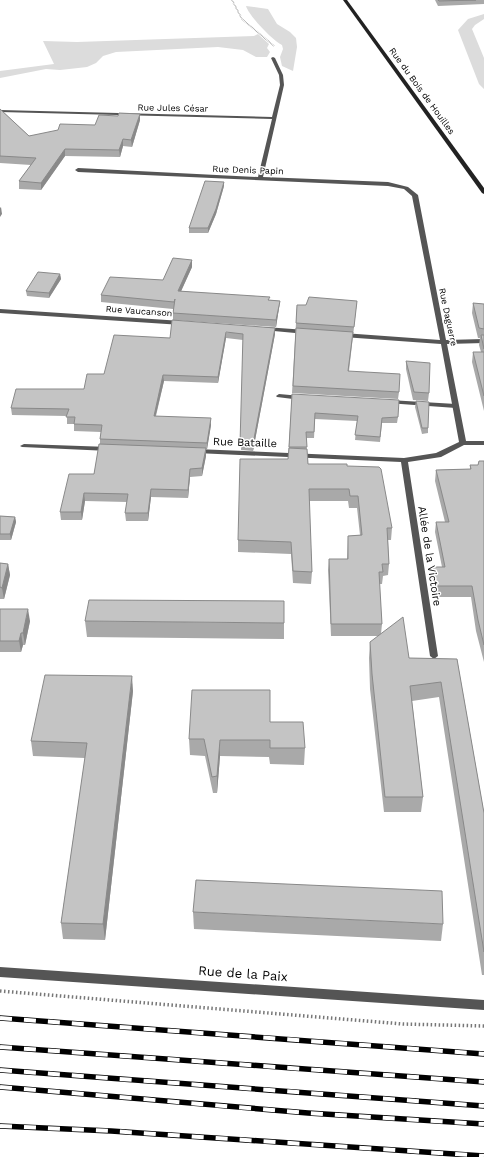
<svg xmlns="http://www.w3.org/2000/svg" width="484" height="1157" font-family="'Work Sans',sans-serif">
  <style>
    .green { fill: #dcdcdc }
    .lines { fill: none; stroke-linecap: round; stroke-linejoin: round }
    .path-far1 { stroke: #777; stroke-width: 1.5; stroke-dasharray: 0.5 1; stroke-linecap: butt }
    .path { stroke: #777; stroke-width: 3.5; stroke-dasharray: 1.5 2.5; stroke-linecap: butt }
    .lane { fill: #555; fill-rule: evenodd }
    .street { fill: #555; fill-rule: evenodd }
    .secondary { fill: #222; fill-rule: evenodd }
    .rail-casing { stroke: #000; stroke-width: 5.5 }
    .rail { stroke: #fff; stroke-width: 4; stroke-dasharray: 12; stroke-linecap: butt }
    .wall { fill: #a9a9a9 }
    .shaded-wall { fill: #898989 }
    .building { fill: #c4c4c4; stroke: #898989 }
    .labels { text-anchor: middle; stroke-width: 3; stroke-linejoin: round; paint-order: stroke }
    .far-street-label { font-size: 9px; fill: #000; stroke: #fff }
    .street-label { font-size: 11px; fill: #000; stroke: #fff }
    .near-street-label { font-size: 13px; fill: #000; stroke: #fff }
  </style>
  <rect width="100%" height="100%" fill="#fff"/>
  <g class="green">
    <path d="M246,6L268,9L277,24L290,32L296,38L297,47L293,71L282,66L280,57L283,49L282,45C273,41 249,16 246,6Z"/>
    <path d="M484,14V19L475,25L472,29L484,58V89L479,84L458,30L468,19Z"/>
    <path d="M258,34L269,44L267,48L270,52L267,57H256L243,50L218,47L116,52L103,56L96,63L87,67L60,70L46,69L0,78V71L54,64L43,41L77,42L254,36Z"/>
  </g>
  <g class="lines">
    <path class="path-far1" d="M232,0L242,19L274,46"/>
    <path class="path" d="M0,991L403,1024L484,1026"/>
    <g class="lane">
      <path d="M279,394L301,396L304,398L301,400L277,397L276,396Z"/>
      <path d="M389,400L456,404L459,406L456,408L387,403V401Z"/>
    </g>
    <g class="street">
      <path d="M273,57L275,58L283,75L284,85L263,177L388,182L408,187L418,195L446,340L484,339V343L447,344L466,441H484V445H464L441,457L408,462L438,656L434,659L430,656L401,462L196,453L192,451L196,449L404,458L436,453L459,442L441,344L343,337L340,335L343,333L440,340L412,196L404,189L388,186L78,172L75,170L78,168L258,177L272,119L0,112V110L272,117L280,85L279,75L271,58Z"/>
      <path d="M0,309L182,321L185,323L182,325L0,313Z"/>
      <path d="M265,327L306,330L309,332L306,334L263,330V328Z"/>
      <path d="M24,444L109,447L113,449L109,451L22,447L20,446Z"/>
      <path d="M0,967L484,1000V1010L0,977Z"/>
    </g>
    <path class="secondary" d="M343,0H347L484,188V194L482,193Z"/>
    <defs>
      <g id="rail">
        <path d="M0,1018L484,1054"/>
        <path d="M0,1047L484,1082"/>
        <path d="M0,1070L484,1106"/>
        <path d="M0,1087L308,1113L484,1124"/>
        <path d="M0,1126L111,1131L484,1156"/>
      </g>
    </defs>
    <use href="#rail" class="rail-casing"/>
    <use href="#rail" class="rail"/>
  </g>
  <g class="wall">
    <path d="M435,0H484V4L438,6Z"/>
    <path d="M0,109L29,136L95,125L140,120L132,147L123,146L120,157L65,156L41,190L19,189V181L31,165L0,163Z"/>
    <path d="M224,186L216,214L208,233H189V228Z"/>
    <path d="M192,260V267L181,291L280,301L279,308L276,327L173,320V309L101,302V295L163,280Z"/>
    <path d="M60,274L61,279L49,298L27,296L26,291Z"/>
    <path d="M357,301L349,371L399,392L398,399L292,393L297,305H306Z"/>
    <path d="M473,303L484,304V411L472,362L473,352H481L479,345L480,338H478L472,313Z"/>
    <path d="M275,328V334L253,451L241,450L243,340L226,338L218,383L164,381L156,416L211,425L207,449H206V456L202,476L190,477L188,498L151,497L148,521H126L125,513L127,502L85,501L82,520H61L60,512L94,474L100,444V439L101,432L74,431V424H67V416L12,415L11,408L84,389L104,374L170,338Z"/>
    <path d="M406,361L429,393L428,401L413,400L406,369Z"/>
    <path d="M292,394L398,417L397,423H382L380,442L355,440L357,421L315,419L314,438H306L308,464L347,466L392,528L391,540H388L389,564L388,575L383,576L382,584H379L382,624L381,634L409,658L457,659L484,813V975H482L439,697L412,701L423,797L421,812H384L370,689L369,658L370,642L379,636H331L328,570L329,559H347L348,536L360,535L357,508H349L348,501H309L312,572L311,584L293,583L291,554L238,552V540L288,459Z"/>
    <path d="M416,401L428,428V433L422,434L415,407Z"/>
    <path d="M479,461H484V662L476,631L471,597H435L432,578L433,567H442L435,532L436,522H445L435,481L436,470L470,469V465H478Z"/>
    <path d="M0,516L15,517L16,522L11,540H0Z"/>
    <path d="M0,563L8,564L10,575L4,599H0Z"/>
    <path d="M0,609L30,621L25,645H23L21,652H0Z"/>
    <path d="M85,621L284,623V639L87,637Z"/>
    <path d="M133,691L105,940L63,939L61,923L85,758L33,756L31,741Z"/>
    <path d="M270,722L305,748L304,765L270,764L269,757L220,756L217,793H213L205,756L190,755L189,739Z"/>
    <path d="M193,912L443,924L441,941L194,929Z"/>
  </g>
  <g class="shaded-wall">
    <path d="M140,114V120L132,147L131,140Z"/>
    <path d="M123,139V146L120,157L119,150Z"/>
    <path d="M65,149V156L41,190V183Z"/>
    <path d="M224,182V186L216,214L208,233V228Z"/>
    <path d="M1,207L2,214L0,217V208Z"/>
    <path d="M192,260V267L178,298V291Z"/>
    <path d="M60,274L61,279L49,298V293Z"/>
    <path d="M280,301L279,308L276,327V320Z"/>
    <path d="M275,328V334L253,451V444Z"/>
    <path d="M226,332V338L218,383V377Z"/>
    <path d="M163,375L164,381L154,422V416Z"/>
    <path d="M211,418V425L207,449V443Z"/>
    <path d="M206,448V456L202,476V468Z"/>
    <path d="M190,469V477L188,498V490Z"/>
    <path d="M151,489V497L148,521V513Z"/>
    <path d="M84,493L85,501L82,520L81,512Z"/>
    <path d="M15,517L16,522L11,540L10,534Z"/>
    <path d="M8,564L10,575L4,599L2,588Z"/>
    <path d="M28,609L30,621L25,645L23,633Z"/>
    <path d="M21,633L23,645L21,652L19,641Z"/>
    <path d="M132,676L133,691L105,940L103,924Z"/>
    <path d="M220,740V756L217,793V776Z"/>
  </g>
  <g class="building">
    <path d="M438,0H476L439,1Z"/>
    <path d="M0,109L29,136L58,130L60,124L95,125L99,115L118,116L119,113L140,114L131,140L123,139L119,150L65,149L41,183L19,181L36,158L0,156Z"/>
    <path d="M205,181L224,182L216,209L208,228H189Z"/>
    <path d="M173,258L192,260L178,291L270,297L268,300L280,301L276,320L173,313L175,299L174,302L101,295L110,277L163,280Z"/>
    <path d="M38,272L60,274L49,293L26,291Z"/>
    <path d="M309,297L357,301L354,327L296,323L297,305H306Z"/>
    <path d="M473,303L484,304V329L479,328Z"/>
    <path d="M172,320L275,328L253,444H240L243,334L226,332L218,377L163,375L154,416L211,418L207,443L100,439L102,425L74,424L75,417H66L69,409L11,408L16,389H84L87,374H104L114,335L170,338Z"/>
    <path d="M296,328L353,332L348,371L400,374L399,392L293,386Z"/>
    <path d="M481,335H484V349Z"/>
    <path d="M473,352H484V396Z"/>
    <path d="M406,361L430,363L429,393L414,392Z"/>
    <path d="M292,394L399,400L398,417L382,418L380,437L355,435L358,416L315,413L314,432H306L307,447H289Z"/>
    <path d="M416,401L429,402L428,428H422Z"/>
    <path d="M99,444L206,448L202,468L190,469L188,490L151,489L148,513H125L128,494L84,493L81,512H60L69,474H94Z"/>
    <path d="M289,448L307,449L308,464H347V466L379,467L381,469L392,528H387L389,564H382L383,572H379L382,624H331L329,559H348V536L362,535L358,496H350L349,489H309L312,572L293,571L291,542L238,540L240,459H288Z"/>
    <path d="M479,461H484V645L478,620L472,586H437L433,567H445L436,522H449L436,470L471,469L470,465H478Z"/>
    <path d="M0,516L15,517L10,534H0Z"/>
    <path d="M0,563L8,564L2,588L0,587Z"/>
    <path d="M89,600L284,601V623L85,621Z"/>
    <path d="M0,609H28L23,633H21L19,641H0Z"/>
    <path d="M403,617L409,658L457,659L484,813V952L441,682L410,686L423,797H385L372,674L370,642Z"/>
    <path d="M45,675L132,676L103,924L61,923L87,743L31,741Z"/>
    <path d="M192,690H270V722H303L305,748H270V740H220L217,776L212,777L204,739H189Z"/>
    <path d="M196,880L442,891L443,924L193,912Z"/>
  </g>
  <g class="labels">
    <g class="far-street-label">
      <text transform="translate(422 91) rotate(54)" y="3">Rue du Bois de Houilles</text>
      <text transform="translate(173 108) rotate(1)" y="3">Rue Jules César</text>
      <text transform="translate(248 170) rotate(2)" y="3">Rue Denis Papin</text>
      <text transform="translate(139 311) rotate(4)" y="3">Rue Vaucanson</text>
      <text transform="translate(448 317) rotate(78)" y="3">Rue Daguerre</text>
    </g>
    <g class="street-label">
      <text transform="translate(245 442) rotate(2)" y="4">Rue Bataille</text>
      <text transform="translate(430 556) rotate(81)" y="4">Allée de la Victoire</text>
    </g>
    <g class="near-street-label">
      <text transform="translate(243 973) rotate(4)" y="5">Rue de la Paix</text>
    </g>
  </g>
</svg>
